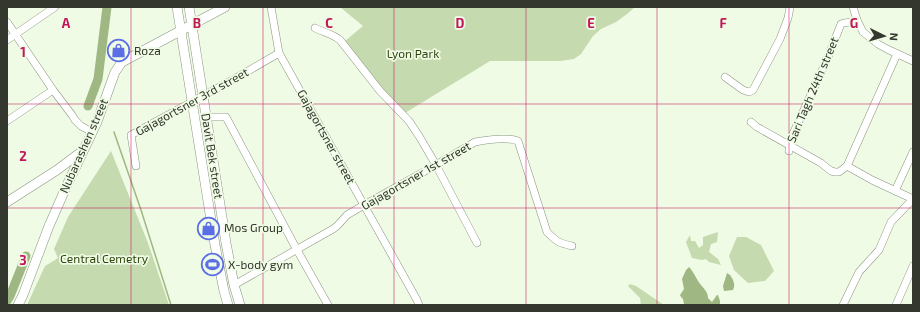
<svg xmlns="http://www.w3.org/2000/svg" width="920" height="312" font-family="'Exo 2',sans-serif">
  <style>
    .green { fill: #c5daae }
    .water { fill: #9eb783 }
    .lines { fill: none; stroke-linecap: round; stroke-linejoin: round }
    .stream { stroke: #9eb783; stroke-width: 1.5 }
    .river { stroke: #9eb783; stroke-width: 9 }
    .minor-casing { stroke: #8a9480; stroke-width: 8 }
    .major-casing { stroke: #8a9480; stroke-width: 10 }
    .minor { stroke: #fff; stroke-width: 7 }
    .major { stroke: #fff; stroke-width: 9 }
    .grid { fill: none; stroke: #c2185b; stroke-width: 1; stroke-opacity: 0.55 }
    .labels { text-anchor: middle; stroke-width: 3.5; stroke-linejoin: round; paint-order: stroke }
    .poi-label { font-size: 12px; fill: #33372e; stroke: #effbe4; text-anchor: start }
    .park-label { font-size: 12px; fill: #30460e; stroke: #effbe4 }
    .street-label { font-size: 12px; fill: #33372e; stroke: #effbe4 }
    .grid-label { font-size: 13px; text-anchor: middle; font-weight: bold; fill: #c2185b; stroke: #effbe4; stroke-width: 3.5; stroke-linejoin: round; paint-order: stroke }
  </style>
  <rect width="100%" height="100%" fill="#effbe4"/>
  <g class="green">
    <path d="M340,7H635L627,14L616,22L601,29L593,36L581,54L574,59L560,61H490L405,113L373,79L345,41L363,26Z"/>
    <path d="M111,151L148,243L169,305H27L45,266L55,260L58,258L54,249L68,217Z"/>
    <path d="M718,232L717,242L711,244L709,252L718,259L721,265L709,262L706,259L702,260L692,258L686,242L690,235L691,241H695L699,248L703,245V237Z"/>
    <path d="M737,237H746L761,245L774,271L765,281L748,283L734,270L729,256Z"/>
    <path d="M630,284L636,286L664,305H641L640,298L628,286Z"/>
  </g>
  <g class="water">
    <path d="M689,267C693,271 695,276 698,281C702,287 708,291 708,298L712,302L717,295H718L720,301V305H694L692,304H684L683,299L681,297L680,295L684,289L682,279L686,270Z"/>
    <path d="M727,273L730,275C733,280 736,284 733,290L724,291L723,286Z"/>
  </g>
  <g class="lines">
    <path class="stream" d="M114,132L141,210L171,305"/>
    <g class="river">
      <path d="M88,106L98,79L107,7"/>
      <path d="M7,301L10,296L26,256"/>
    </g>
    <defs>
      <g id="minor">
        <path d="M271,7L279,53L417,300L419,305"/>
        <path d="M853,7L857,20L863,32L878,44L887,49L913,61"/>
        <path d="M7,22L53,90L72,115L75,120L81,126L92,132"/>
        <path d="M315,28C323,32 333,34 340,40L380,91L409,121L419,136L436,165L477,243"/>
        <path d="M7,40L55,7"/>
        <path d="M725,77L743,90L749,92L753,90L780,39L788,18L790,7"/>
        <path d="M206,117H226L297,250L328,305"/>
        <path d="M7,121L53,90"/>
        <path d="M751,122L757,127L821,163L831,171L835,172H839L847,166L897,54"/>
        <path d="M789,151L792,136L826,62L841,24C846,21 849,24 857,20"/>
        <path d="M136,166L131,135L236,78L279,53"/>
        <path d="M847,166L872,180L913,199"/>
        <path d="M895,191L913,152"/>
        <path d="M234,285L333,229L337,226L347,215L364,205L436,165L475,142C486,140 508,137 518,141L547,232C557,242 559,243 572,246"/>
        <path d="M843,305L859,272L879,250L891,222L913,199"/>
        <path d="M896,305L913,266"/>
      </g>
      <g id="major">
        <path d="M177,7L215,245L224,291L228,305"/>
        <path d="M189,7L226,243L234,285L240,305"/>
        <path d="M7,202L57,170L81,152"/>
        <path d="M18,305L23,295L49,226L67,185L97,122L115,72L122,62L225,7"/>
      </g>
    </defs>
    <use href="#minor" class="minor-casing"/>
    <use href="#major" class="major-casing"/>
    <use href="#minor" class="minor"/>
    <use href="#major" class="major"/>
  </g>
  <path class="grid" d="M131,7V305M263,7V305M394,7V305M526,7V305M657,7V305M789,7V305M7,104H913M7,208H913"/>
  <defs>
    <symbol id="shop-ring" viewBox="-11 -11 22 22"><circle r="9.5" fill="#effbe4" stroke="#5b6ee5" stroke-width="1.5"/><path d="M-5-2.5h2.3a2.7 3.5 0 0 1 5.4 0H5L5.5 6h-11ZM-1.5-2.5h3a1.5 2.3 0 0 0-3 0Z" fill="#5b6ee5"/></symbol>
    <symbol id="stadium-ring" viewBox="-11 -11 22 22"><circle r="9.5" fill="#effbe4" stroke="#5b6ee5" stroke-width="1.5"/><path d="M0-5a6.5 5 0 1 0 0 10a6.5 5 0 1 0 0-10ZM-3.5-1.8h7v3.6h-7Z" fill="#5b6ee5"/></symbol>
  </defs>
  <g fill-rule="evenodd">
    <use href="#shop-ring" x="106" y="38" width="25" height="25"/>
    <use href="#shop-ring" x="196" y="216" width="25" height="25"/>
    <use href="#stadium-ring" x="200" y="252" width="25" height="25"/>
  </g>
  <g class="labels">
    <g class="poi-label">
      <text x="134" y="55">Roza</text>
      <text x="224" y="232">Mos Group</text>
      <text x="228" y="269">X-body gym</text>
    </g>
    <g class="park-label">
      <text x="413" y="58">Lyon Park</text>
      <text x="104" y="263">Central Cemetry</text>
    </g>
    <g class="street-label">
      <text transform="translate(813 90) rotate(-67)" y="4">Sari Tagh 24th street</text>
      <text transform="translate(192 102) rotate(-29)" y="4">Gajagortsner 3rd street</text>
      <text transform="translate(326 137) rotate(61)" y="4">Gajagortsner street</text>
      <text transform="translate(84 146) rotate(-66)" y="4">Nubarashen street</text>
      <text transform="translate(212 156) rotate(81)" y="4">Davit Bek street</text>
      <text transform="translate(416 176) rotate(-30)" y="4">Gajagortsner 1st street</text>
    </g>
  </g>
  <g class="grid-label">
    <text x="66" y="28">A</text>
    <text x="197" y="28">B</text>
    <text x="329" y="28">C</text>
    <text x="460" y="28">D</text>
    <text x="591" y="28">E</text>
    <text x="723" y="28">F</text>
    <text x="854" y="28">G</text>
    <text x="23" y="57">1</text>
    <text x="23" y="161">2</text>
    <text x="23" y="265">3</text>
  </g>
  <rect width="920" height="312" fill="none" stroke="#33372e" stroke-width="16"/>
  <g transform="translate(884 36) rotate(95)" stroke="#effbe4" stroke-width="3" paint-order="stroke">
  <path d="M0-3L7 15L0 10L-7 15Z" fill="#33372e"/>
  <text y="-6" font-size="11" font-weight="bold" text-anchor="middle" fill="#33372e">N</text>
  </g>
</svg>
